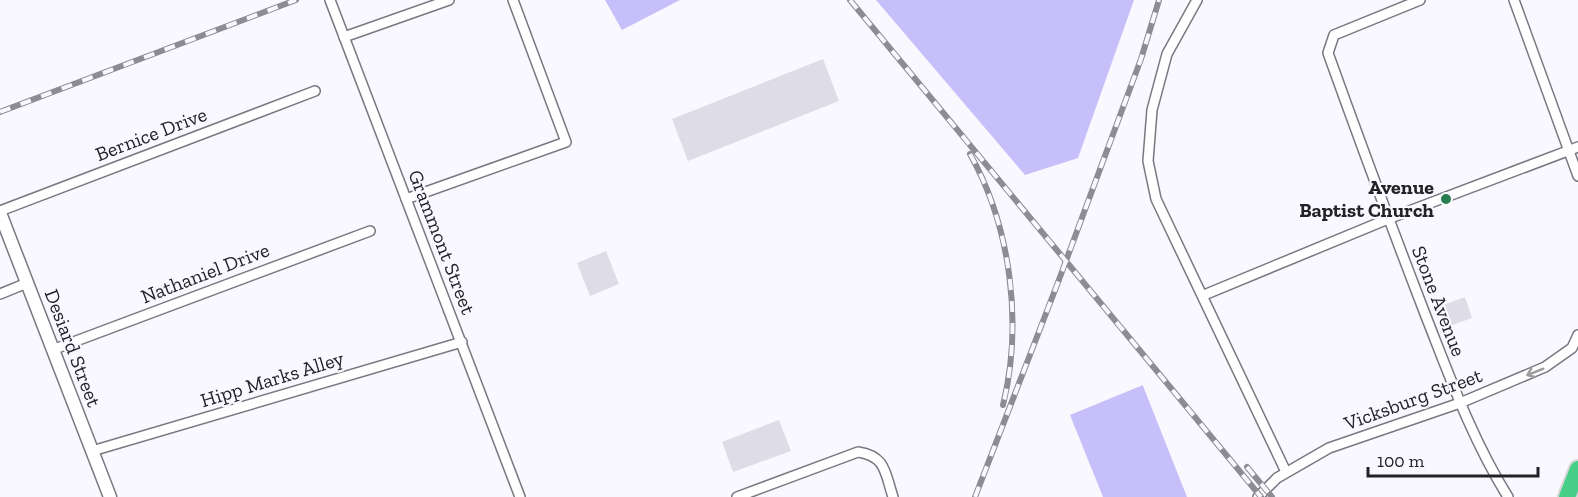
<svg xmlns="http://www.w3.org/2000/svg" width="1578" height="497" font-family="'Zilla Slab',serif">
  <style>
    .green { fill: #c6bffa }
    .building { fill: #dddce7 }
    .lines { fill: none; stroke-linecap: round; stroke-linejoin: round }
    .minor-casing { stroke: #787881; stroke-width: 12 }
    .tertiary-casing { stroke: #787881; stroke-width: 15 }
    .motorway-casing { stroke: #d7d7d8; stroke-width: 20 }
    .minor { stroke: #fff; stroke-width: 9 }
    .tertiary { stroke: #fff; stroke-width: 12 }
    .motorway { stroke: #48cf87; stroke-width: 16 }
    .rail-casing { stroke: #8d8c92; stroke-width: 6 }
    .rail { stroke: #f9f8ff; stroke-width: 4; stroke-dasharray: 11; stroke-linecap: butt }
    .oneway { stroke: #9c9c9d }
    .poi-dot { fill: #287d4f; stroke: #f9f8ff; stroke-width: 2 }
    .labels { text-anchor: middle; stroke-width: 4.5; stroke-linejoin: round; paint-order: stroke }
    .street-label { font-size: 20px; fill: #232226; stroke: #f9f8ff }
    .poi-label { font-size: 20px; font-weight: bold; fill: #232226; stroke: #f9f8ff; text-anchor: end }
  </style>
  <rect width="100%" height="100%" fill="#f9f8ff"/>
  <g class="green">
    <path d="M605,0H680L622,30Z"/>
    <path d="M876,0H1134L1078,158L1025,175Z"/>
    <path d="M1143,385V386L1187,497H1103L1070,415Z"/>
  </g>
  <g class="building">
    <path d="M823,59L839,101L688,161L672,119Z"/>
    <path d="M606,251L619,284L590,296L577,263Z"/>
    <path d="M1465,297L1472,318L1450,326L1443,305Z"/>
    <path d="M779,420L791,451L733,472L722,442Z"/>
  </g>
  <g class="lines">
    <defs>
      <g id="minor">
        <path d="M330,0L520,497"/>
        <path d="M1197,0L1167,54L1152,110L1148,161L1156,199L1286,472"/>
        <path d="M1420,0L1334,35L1328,53C1360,142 1393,231 1427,319C1451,380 1473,441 1508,497"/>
        <path d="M1514,0L1578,176"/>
        <path d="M344,37L449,0"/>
        <path d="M406,199L566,142L513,0"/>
        <path d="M0,211L315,91"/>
        <path d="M0,294L27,283"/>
        <path d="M1204,295L1388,219L1578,147"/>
        <path d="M52,350L370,231"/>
        <path d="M92,451L462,342"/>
        <path d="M737,497L858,452C886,456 885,473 893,497"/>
        <path d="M1258,497L1277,478L1329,448L1460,403L1545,367L1572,348L1578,335"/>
      </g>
      <path id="tertiary" d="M0,213L110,497"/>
      <path id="motorway" d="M1567,497L1578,469"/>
    </defs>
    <use href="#minor" class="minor-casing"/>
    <use href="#tertiary" class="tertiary-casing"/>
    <use href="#motorway" class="motorway-casing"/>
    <use href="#minor" class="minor"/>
    <use href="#tertiary" class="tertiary"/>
    <use href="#motorway" class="motorway"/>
    <defs>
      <g id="rail">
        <path d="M850,0L1261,497"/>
        <path d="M0,112L296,0"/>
        <path d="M970,154C1011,227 1023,324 1003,405"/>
        <path d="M1247,467L1272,497"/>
        <path d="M975,497L1057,285L1141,59L1159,0"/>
      </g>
    </defs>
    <use href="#rail" class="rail-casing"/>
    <use href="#rail" class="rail"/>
  </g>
  <defs><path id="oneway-shaft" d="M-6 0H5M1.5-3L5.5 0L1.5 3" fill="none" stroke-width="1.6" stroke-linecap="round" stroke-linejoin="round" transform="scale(1.5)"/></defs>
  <use class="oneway" href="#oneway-shaft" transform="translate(1535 372) rotate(158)"/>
  <circle class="poi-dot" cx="1446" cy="199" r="6"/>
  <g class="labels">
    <g class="street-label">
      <text transform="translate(151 134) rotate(-21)" y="7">Bernice Drive</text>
      <text transform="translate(442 242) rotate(69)" y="7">Grammont Street</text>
      <text transform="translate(205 273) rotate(-21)" y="7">Nathaniel Drive</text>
      <text transform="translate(1439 301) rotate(69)" y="7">Stone Avenue</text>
      <text transform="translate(73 348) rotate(69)" y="7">Desiard Street</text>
      <text transform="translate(272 379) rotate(-17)" y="7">Hipp Marks Alley</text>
      <text transform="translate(1413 399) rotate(-20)" y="7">Vicksburg Street</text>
    </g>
    <g class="poi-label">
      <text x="1434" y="194">Avenue<tspan x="1434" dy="23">Baptist Church</tspan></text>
    </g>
  </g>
  <path d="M1368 467v9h170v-9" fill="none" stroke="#232226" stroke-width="3"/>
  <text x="1377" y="467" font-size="18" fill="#232226" stroke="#f9f8ff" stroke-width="4.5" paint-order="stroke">100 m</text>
</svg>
